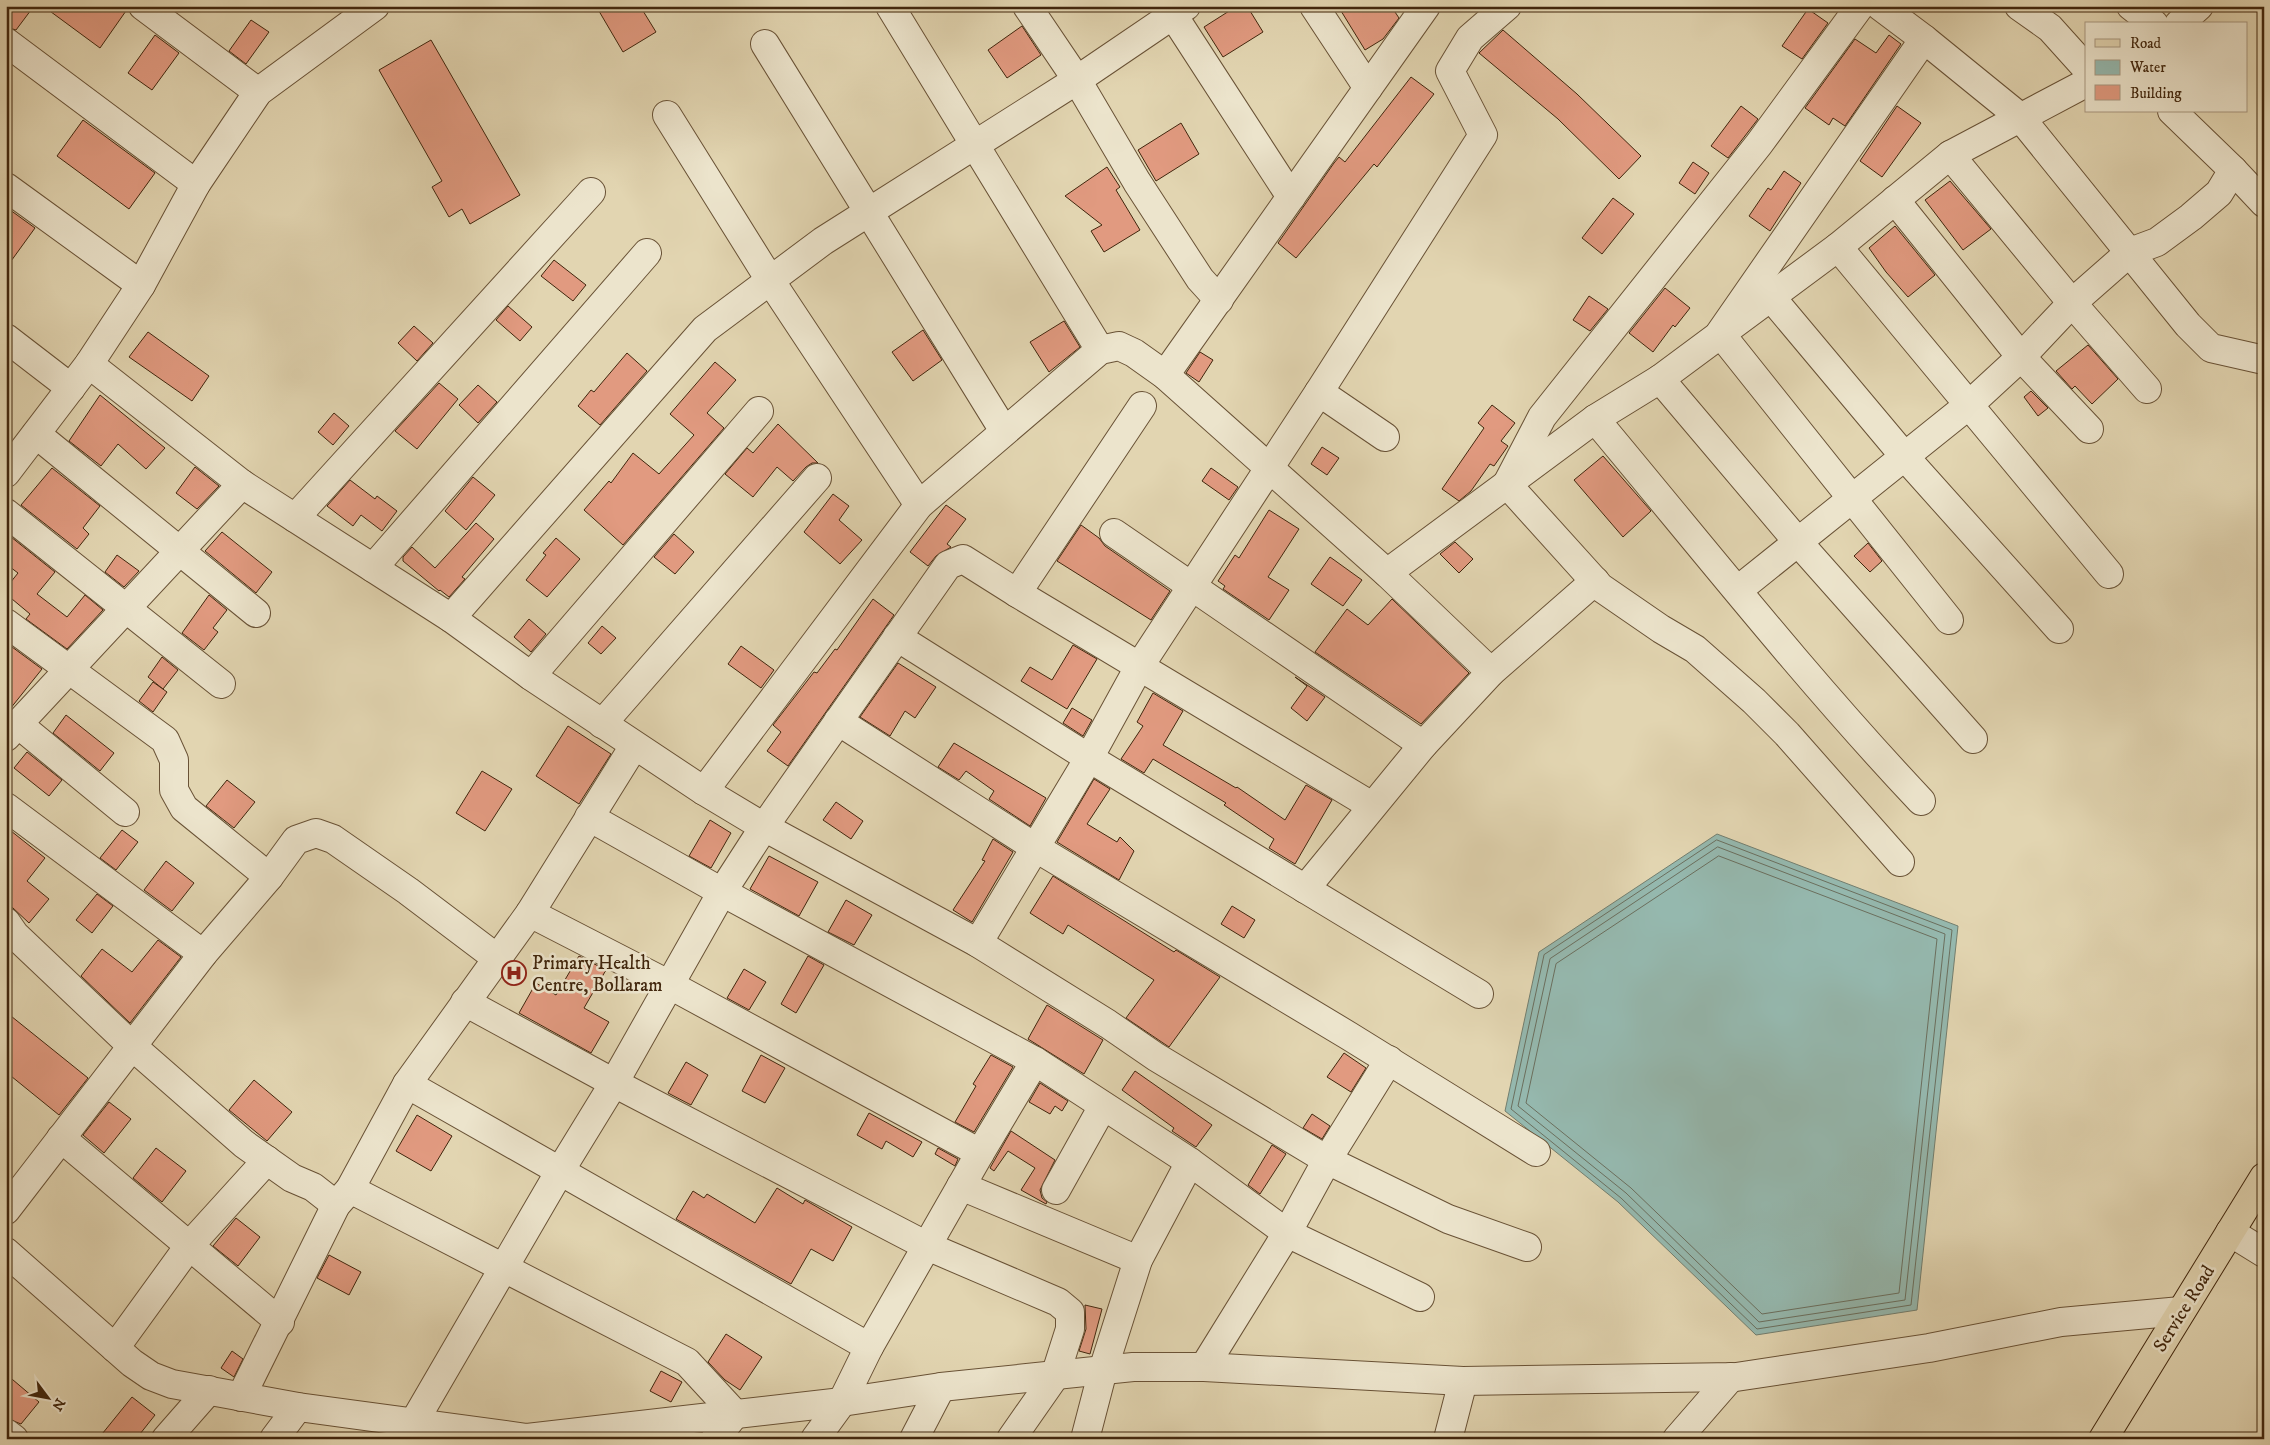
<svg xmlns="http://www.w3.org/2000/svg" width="2270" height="1445" font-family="'IM FELL DW Pica',serif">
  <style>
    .water { fill: #95b8ae; stroke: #737e6e }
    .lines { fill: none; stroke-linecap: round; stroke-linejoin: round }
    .shore { stroke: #6b6f5e; stroke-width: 1 }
    .building { fill: #e19a80; stroke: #41260d }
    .minor-casing { stroke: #695236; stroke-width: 30 }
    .major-casing { stroke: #41260d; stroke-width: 30 }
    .minor { stroke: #ece4cc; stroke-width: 28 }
    .major { stroke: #e2d5b1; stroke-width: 28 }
    .labels { text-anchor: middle; stroke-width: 5; stroke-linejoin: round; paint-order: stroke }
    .poi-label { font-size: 19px; fill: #41260d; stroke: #ece4cc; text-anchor: start }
    .street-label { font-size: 19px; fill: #41260d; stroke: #ece4cc }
  </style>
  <rect width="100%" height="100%" fill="#e2d5b1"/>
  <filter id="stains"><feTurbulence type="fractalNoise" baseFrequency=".004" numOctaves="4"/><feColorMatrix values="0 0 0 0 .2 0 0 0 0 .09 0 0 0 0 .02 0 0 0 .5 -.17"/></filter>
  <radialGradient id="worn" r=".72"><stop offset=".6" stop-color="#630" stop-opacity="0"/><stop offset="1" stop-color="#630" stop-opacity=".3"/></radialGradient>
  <path class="water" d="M1717,834L1958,926L1917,1310L1756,1335L1618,1202L1505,1111L1539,952Z"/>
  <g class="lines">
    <g class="shore">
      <path d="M1717,840L1952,930L1911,1305L1757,1329L1621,1198L1511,1109L1544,955Z"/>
      <path d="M1718,847L1945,934L1905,1300L1759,1322L1626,1193L1518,1106L1550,959Z"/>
      <path d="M1719,856L1937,939L1899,1293L1762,1314L1631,1188L1526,1103L1556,964Z"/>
    </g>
  </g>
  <g class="building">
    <path d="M6,6H34L16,30L6,27Z"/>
    <path d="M43,6H128V8L100,48Z"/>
    <path d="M596,6H640L656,32L623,52Z"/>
    <path d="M1237,6H1247L1263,32L1223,57L1204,27Z"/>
    <path d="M1338,6H1391L1399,18L1383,39L1365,50Z"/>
    <path d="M1808,9L1828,23L1802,59L1782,46Z"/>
    <path d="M251,20L269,32L246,64L229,51Z"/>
    <path d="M1022,26L1041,55L1007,78L988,50Z"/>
    <path d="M1503,30L1577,94L1641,156L1619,179L1558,119L1479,53Z"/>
    <path d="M155,35L179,53L152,90L128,73Z"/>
    <path d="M1889,35L1901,44L1845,126L1833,118L1829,125L1805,108L1855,39L1876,53Z"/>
    <path d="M431,40L520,195L470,224L462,209L449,217L432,187L442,181L379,70Z"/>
    <path d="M1411,77L1434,94L1377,167L1374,164L1296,258L1278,243L1334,163L1339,157L1345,162Z"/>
    <path d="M1741,106L1758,119L1728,158L1711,146Z"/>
    <path d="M1897,106L1921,123L1882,177L1860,161Z"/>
    <path d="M83,120L155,173L129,209L57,156Z"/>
    <path d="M1181,123L1199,154L1156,181L1138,150Z"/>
    <path d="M1693,162L1709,173L1695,194L1679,183Z"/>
    <path d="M1107,167L1120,187L1116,190L1140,230L1104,252L1091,231L1102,225L1065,196Z"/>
    <path d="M1784,171L1801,183L1770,231L1749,216L1768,188L1771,190Z"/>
    <path d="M1950,181L1991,229L1963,250L1925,200Z"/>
    <path d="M1613,198L1634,214L1602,254L1582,238Z"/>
    <path d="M6,207L35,228L6,268Z"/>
    <path d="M1895,226L1935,275L1908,297L1886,272L1869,248Z"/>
    <path d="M554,260L586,285L573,301L541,276Z"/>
    <path d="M1665,288L1690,308L1675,327L1673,325L1653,352L1629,333Z"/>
    <path d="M1589,296L1608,309L1590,331L1573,320Z"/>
    <path d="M508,306L532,327L520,341L496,320Z"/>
    <path d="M1064,321L1080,347L1049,372L1030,342Z"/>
    <path d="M414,326L433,343L417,361L398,343Z"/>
    <path d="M923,330L942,360L913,381L892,352Z"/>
    <path d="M148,332L209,376L192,401L129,357Z"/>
    <path d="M2088,345L2118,379L2092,404L2075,386L2072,389L2056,371Z"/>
    <path d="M1200,352L1213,360L1199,382L1186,373Z"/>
    <path d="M627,353L647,371L600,425L578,406L591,390L594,392Z"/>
    <path d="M715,362L736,380L707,413L724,428L623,545L584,510L609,481L611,483L633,453L659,474L694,435L670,414Z"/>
    <path d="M439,383L458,399L417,449L395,431Z"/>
    <path d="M478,385L497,402L478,423L459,405Z"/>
    <path d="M2031,391L2048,408L2038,416L2024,397Z"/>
    <path d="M100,395L165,448L146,469L118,444L101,466L69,441Z"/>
    <path d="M1492,405L1515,423L1501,441L1508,446L1494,466L1490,464L1471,491L1459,501L1442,489L1484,428L1478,423Z"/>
    <path d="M334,413L349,426L333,445L318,432Z"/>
    <path d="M778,424L818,463H812L806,467L793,481L777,467L753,497L725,474L747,448L753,453Z"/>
    <path d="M1322,447L1339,458L1327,475L1311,464Z"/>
    <path d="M1603,456L1651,511L1623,537L1574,480Z"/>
    <path d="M195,467L219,486L197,509L176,493Z"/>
    <path d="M52,468L100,506L83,528L89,534L77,549L21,505Z"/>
    <path d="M1211,468L1238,487L1229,500L1202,481Z"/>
    <path d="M473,477L495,495L466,530L445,511Z"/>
    <path d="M350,480L375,499L377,496L397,511L382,531L361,515L353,526L327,506Z"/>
    <path d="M833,494L849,506L839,520L862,540L840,564L804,532Z"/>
    <path d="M946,505L966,519L947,544L951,547L936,556L928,566L910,552Z"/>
    <path d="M1269,510L1299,529L1268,577L1289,590L1269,620L1223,589L1225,586L1218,581L1235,555L1239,558Z"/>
    <path d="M476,523L494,539L462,577L465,579L449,597L440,590L439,591L403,561V557L412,547L435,568Z"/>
    <path d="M1081,525L1099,538L1105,546L1170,591L1151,620L1057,561Z"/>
    <path d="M222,532L272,572L256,593L205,551Z"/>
    <path d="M6,533L55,572L37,594L67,617L85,595L103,610L67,649L26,619L30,614L6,594V588L18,573L6,564Z"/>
    <path d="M674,534L694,552L675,574L654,557Z"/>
    <path d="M556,538L580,559L547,597L526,580L546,555L543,553Z"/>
    <path d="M1455,542L1473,559L1459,573L1440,554Z"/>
    <path d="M1868,543L1882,561L1870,572L1854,556Z"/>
    <path d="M117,555L139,571L124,587L105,572Z"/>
    <path d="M1330,557L1362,580L1343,606L1311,584Z"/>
    <path d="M209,595L227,610L213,628L218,632L204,650L182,633Z"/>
    <path d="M873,599L894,615L788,766L767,751L781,732L773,725L814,672L817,673L835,649L837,650Z"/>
    <path d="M1392,599L1469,673L1421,724L1315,652L1347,609L1368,625Z"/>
    <path d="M529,619L546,634L531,652L514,637Z"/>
    <path d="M602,626L616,638L601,654L588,643Z"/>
    <path d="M8,644L42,669L6,714V646Z"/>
    <path d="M1073,645L1097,659L1067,709L1021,681L1030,667L1052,680Z"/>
    <path d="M741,646L774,670L761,688L728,664Z"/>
    <path d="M162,657L178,670L163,689L148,677Z"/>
    <path d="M898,663L936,687L915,718L905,711L890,736L860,717Z"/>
    <path d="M1295,677L1325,697L1307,721L1291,708L1307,686Z"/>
    <path d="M153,682L167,692L153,712L139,701Z"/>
    <path d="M1153,693L1183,711L1163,745L1236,788L1237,787L1285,820L1306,785L1332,800L1295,864L1269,848L1274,839L1224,805L1226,803L1153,759L1144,773L1121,759L1143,726L1137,722Z"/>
    <path d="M1072,708L1092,720L1083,736L1063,723Z"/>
    <path d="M66,715L114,753L100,771L53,733Z"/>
    <path d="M568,726L611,754L579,804L536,776Z"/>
    <path d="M954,743L1046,798L1030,826L989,799L994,791L966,771L959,780L938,767Z"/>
    <path d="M27,752L62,780L49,796L14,768Z"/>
    <path d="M482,771L512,789L485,831L456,813Z"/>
    <path d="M1094,779L1110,789L1087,824L1117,842L1120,837L1134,851L1119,880L1057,842Z"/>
    <path d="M227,780L255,802L234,828L206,806Z"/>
    <path d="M836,802L863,821L851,839L823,820Z"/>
    <path d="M710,820L731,833L711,868L689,856Z"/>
    <path d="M6,827L45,858L27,881L49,899L29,923L13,908L6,905Z"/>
    <path d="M122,830L138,842L116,870L100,858Z"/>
    <path d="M993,839L1013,852L972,922L953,910L985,861L982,860Z"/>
    <path d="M769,856L818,882L799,916L750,889Z"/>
    <path d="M166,861L194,883L172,911L144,890Z"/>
    <path d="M1053,876L1174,952L1176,950L1220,977L1169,1047L1126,1018L1154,980L1068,925L1063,934L1030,913Z"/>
    <path d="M97,894L113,906L92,933L76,920Z"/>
    <path d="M846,900L872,915L854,945L828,932Z"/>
    <path d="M1232,906L1255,920L1244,938L1221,924Z"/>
    <path d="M158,940L181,957L130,1023L81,976L102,949L132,972Z"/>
    <path d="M579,956L606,970L584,1008L609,1022L591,1053L519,1013L536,983L556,995Z"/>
    <path d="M808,956L824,965L796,1013L781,1004Z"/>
    <path d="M744,969L766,982L749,1010L727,998Z"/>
    <path d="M1047,1005L1103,1040L1084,1074L1028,1039Z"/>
    <path d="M6,1012L88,1078L59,1115L6,1072Z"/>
    <path d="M1344,1053L1366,1068L1351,1092L1327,1077Z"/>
    <path d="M761,1055L785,1068L765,1103L742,1091Z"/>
    <path d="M991,1055L1013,1067L974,1132L955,1122L976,1086L973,1084Z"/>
    <path d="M686,1062L708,1075L691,1105L668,1093Z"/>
    <path d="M1135,1071L1212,1125L1196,1147L1172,1131L1174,1128L1122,1090Z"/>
    <path d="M254,1080L292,1112L267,1141L229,1110Z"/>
    <path d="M1040,1083L1068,1101L1062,1111L1055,1106L1050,1114L1029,1102Z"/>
    <path d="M109,1102L131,1119L104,1153L83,1135Z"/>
    <path d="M869,1113L922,1142L913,1157L886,1141L882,1149L857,1135Z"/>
    <path d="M1312,1114L1330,1126L1322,1139L1303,1128Z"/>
    <path d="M417,1115L452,1136L431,1171L396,1151Z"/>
    <path d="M1011,1131L1055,1160L1040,1190L1042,1198L1047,1202L1046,1204L1021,1190L1035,1168L1008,1151L994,1171L990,1168Z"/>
    <path d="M1272,1145L1286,1154L1260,1194L1248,1185Z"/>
    <path d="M156,1148L186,1171L162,1202L133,1178Z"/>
    <path d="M938,1148L958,1159L955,1166L935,1154Z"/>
    <path d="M777,1188L803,1204L805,1200L852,1227L833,1261L811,1249L791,1284L676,1219L693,1191L704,1198L707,1194L755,1223Z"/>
    <path d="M236,1218L260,1237L238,1266L213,1246Z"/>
    <path d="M329,1255L361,1272L349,1295L317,1278Z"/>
    <path d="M1085,1305L1102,1309L1090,1354L1079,1351L1086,1329Z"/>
    <path d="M726,1334L762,1357L740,1390L725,1380L708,1362Z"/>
    <path d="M232,1351L243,1359L234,1377L221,1368Z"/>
    <path d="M661,1371L682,1382L671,1402L650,1391Z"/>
    <path d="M6,1374L39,1402L21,1424L6,1418Z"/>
    <path d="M132,1397L155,1415L136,1439H98Z"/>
  </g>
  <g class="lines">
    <defs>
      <g id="minor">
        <path d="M143,6L258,92"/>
        <path d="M890,6L1100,350"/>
        <path d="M1027,6L1077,80L1137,182L1200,279L1219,300"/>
        <path d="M1314,6L1368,88"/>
        <path d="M1860,6L1759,144L1542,417L1507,484L1600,587L1661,629L1695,649L1754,701L1787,734L1900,862"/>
        <path d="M1880,6L1924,39L2020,117L2188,325L2211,348L2264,360"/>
        <path d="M2019,6L2050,28L2086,68"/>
        <path d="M2131,6L2154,24"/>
        <path d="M1173,15L1291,197"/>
        <path d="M2179,24L2199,6"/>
        <path d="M1924,39L1720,333L1949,620"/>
        <path d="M6,42L196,184"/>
        <path d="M765,44L1004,431"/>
        <path d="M2172,111L2233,170L2264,203"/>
        <path d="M667,115L770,280L919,505"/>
        <path d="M1950,155L2072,303L2147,389"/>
        <path d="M6,187L141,285"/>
        <path d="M1895,200L2021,357L2089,429"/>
        <path d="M1838,247L2109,574"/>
        <path d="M1770,296L1905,457L2059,629"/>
        <path d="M6,338L71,388"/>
        <path d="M89,364L242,484L451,618L531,676L704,791L764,827L978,943L1108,1024L1156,1057L1327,1160L1448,1219L1527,1247"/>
        <path d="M1165,375L1426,6"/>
        <path d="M1660,379L1798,542L1973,739"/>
        <path d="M1319,392L1385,437"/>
        <path d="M1595,419C1702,547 1806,679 1921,801"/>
        <path d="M36,434L256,613"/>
        <path d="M6,473L89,364L141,285L196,184L258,92L375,6"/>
        <path d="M6,513L221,684"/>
        <path d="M295,518L591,192"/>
        <path d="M1114,533L1423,745"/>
        <path d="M373,568L647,253"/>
        <path d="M1387,573L1595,419L1660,379L1838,247L1950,155L2086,83"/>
        <path d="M1738,590L1970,404L2021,357L2072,303L2130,252L2157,242L2191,217L2219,193L2233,170"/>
        <path d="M1017,593L1142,406"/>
        <path d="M451,618L705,329L823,241L1077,80L1186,6"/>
        <path d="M6,623L165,740L174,760V790L184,808L269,877"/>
        <path d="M897,637L1089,758L1479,994"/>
        <path d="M531,676L759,411"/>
        <path d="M838,721L1036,848L1349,1036L1536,1152"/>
        <path d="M18,724L125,812"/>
        <path d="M602,724L817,478"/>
        <path d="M6,737L242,484"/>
        <path d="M704,791L919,505L1100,350L1119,346L1134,353L1165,375L1387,573L1491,672L1595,581"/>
        <path d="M6,807L203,954"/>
        <path d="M589,817L722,892L1035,1061L1190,1162L1287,1233L1420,1297"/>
        <path d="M1305,889L1423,745L1491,672"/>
        <path d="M530,913L634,746"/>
        <path d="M6,922L15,935L132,1046L244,1144L292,1178L313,1187L336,1205"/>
        <path d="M978,943L1089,758L1139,667L1319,392L1483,135L1450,71L1470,38L1507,6"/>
        <path d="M465,1002L614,1083L927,1246L1058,1302L1070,1312V1329L1055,1376L1011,1439"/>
        <path d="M407,1084L869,1347"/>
        <path d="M61,1138L280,1322"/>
        <path d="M961,1186L1138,1260"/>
        <path d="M350,1189L687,1362L735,1414L715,1439"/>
        <path d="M1056,1190L1103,1106"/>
        <path d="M6,1210L203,954L269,877L296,840L316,833L333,839L408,891L498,959"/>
        <path d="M2230,1232L2264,1253"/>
        <path d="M6,1252L132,1363L151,1376L172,1384L298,1407L527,1438L842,1402L941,1387L1133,1367H1204L1463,1381L1736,1377L1929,1348L2061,1322L2181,1311"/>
        <path d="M115,1348L189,1246L267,1160"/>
        <path d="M1204,1367L1287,1233L1327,1160L1389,1060"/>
        <path d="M241,1397L336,1205L350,1189L407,1084L530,913L670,985L980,1153"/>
        <path d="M414,1422L560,1171L614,1083L722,892L764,827L948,565L963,559L1017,593L1372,806"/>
        <path d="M6,1433L14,1439"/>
        <path d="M166,1439L209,1390"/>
        <path d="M274,1439L298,1407"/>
        <path d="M815,1439L842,1402L869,1347L980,1153L1035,1061"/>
        <path d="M914,1439L941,1387"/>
        <path d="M1085,1439L1103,1370L1138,1260L1190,1162"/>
        <path d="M1448,1439L1463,1381"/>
        <path d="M1677,1439L1731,1377"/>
      </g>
      <path id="major" d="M2103,1439L2264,1177"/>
    </defs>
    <use href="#minor" class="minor-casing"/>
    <use href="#major" class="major-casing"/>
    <use href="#minor" class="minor"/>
    <use href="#major" class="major"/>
  </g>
  <defs>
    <symbol id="hospital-ring" viewBox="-11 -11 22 22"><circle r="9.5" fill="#ece4cc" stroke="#8f2418" stroke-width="1.5"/><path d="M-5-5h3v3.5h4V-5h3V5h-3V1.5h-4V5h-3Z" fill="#8f2418"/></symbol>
  </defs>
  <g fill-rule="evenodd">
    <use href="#hospital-ring" x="500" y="959" width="28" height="28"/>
  </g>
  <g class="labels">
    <g class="poi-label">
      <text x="532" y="969">Primary Health<tspan x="532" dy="22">Centre, Bollaram</tspan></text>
    </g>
    <g class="street-label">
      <text transform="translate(2183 1308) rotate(-58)" y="7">Service Road</text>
    </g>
  </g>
  <rect width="2270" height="1445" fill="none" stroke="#e2d5b1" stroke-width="25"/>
  <rect x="8" y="8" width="2255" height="1430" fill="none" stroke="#41260d" stroke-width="2.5"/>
  <rect x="12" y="12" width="2245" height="1420" fill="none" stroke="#41260d"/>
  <rect x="2085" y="22" width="162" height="90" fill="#ece4cc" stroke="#a89880"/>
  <rect x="2095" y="39" width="25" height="8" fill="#e2d5b1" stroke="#a89880"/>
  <text x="2130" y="48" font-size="15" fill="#41260d">Road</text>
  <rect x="2095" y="60" width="25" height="15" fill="#95b8ae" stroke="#a89880"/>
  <text x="2130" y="72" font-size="15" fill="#41260d">Water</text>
  <rect x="2095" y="85" width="25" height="15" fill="#e19a80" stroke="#a89880"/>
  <text x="2130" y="98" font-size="15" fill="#41260d">Building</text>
  <g transform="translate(48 1398) rotate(122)" stroke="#ece4cc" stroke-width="4" paint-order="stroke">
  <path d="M0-4L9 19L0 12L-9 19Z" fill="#41260d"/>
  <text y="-8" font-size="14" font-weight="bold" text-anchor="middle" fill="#41260d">N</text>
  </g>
  <rect width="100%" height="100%" filter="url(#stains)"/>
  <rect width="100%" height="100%" fill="url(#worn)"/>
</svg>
